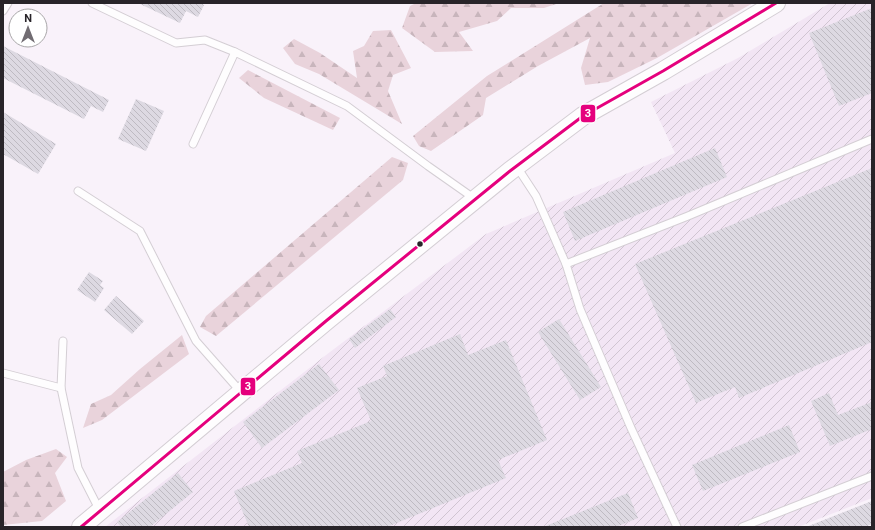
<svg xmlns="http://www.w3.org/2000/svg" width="875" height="530" font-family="Roboto,sans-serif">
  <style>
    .industrial { fill: url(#industrial-furrows) }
    .forest { fill: url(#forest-firs) }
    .building { fill: url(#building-back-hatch) }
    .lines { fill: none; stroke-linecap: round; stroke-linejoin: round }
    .service-casing { stroke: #d4ced4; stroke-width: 9 }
    .tertiary-casing { stroke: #d4ced4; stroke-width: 20 }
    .service { stroke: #fefdfe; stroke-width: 7 }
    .tertiary { stroke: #fefdfe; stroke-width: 18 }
    .bus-1-casing { stroke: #fff; stroke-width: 6 }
    .bus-1 { stroke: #e5007d; stroke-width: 3 }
    .bus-dot { fill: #282429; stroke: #fff; stroke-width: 1.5 }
    .line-badge { stroke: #fff; stroke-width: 1.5 }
    .badge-label { font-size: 11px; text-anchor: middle; font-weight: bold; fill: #fff }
  </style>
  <defs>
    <pattern id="industrial-furrows" width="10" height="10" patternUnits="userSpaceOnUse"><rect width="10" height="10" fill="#f2e5f4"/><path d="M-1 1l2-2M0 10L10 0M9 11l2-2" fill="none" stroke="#d0c4d1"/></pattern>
    <pattern id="forest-firs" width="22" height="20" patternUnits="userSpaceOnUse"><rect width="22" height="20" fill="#e9d3db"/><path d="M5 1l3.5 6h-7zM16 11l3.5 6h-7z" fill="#c8b5bc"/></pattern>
    <pattern id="building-back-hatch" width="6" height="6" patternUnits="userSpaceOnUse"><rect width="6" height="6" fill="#ddd9e2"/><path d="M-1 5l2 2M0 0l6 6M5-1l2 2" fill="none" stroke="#bebac2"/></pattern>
  </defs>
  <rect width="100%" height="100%" fill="#f9f2fa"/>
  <path class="industrial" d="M830,3H872V498L798,527H105L330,352L486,234L675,153L651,102L738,58Z"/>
  <g class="forest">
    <path d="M416,3H559L544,8H511L497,21L459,32L473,51L435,52L402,28L410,6Z"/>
    <path d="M604,3H753L657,58L608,82L585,85L581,68L590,38L538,66L486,98L483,115L431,151L419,146L413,136L487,76Z"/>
    <path d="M391,30L411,68L393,75L388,91L402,124L319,74L295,64L283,48L294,39L320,53L357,78L353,51L364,46L373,31Z"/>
    <path d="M248,70L340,118L333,130L264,98L239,78Z"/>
    <path d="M392,157L408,163L403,180L216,336L200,327L206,316Z"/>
    <path d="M182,335L189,354L102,420L83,428L91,404L111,395L140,369Z"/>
    <path d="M56,449L67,457L55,473L66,501L42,521L3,525V472L26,460Z"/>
  </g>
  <g class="building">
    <path d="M138,3H201L204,5L198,17L186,11L180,23Z"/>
    <path d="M872,8V93L839,106L809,33Z"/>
    <path d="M3,46L109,100L103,112L91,106L84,119L3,78Z"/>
    <path d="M136,99L164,111L146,151L118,139Z"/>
    <path d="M3,112L56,144L38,174L3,154Z"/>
    <path d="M715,148L727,177L575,241L563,212Z"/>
    <path d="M872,168V342L739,398L735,387L696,403L635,264Z"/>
    <path d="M89,272L103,281L100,285L104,288L95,302L77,290Z"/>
    <path d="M116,296L144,321L132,334L104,310Z"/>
    <path d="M390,309L396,317L355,348L349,339Z"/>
    <path d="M559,319L601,387L580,400L538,332Z"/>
    <path d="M460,334L468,355L506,340L547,440L498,460L506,478L387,527H249L234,491L302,463L297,451L371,421L357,388L387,376L383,366Z"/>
    <path d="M319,364L339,390L262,448L243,422Z"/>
    <path d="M829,393L838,415L872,402V429L830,446L811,401Z"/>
    <path d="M789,425L800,452L703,491L692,465Z"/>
    <path d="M178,473L193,492L150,527H121L117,522Z"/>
    <path d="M628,493L638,518L616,527H543Z"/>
    <path d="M872,501V524L865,527H806Z"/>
  </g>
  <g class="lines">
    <defs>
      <g id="service">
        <path d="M92,3L176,43L205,40L235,52"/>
        <path d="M3,11L8,3"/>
        <path d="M193,144L235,52L347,106L428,166L475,199"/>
        <path d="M517,167L536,196L566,264L688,216L872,139"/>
        <path d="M78,191L140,231L196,341L241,392"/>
        <path d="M566,264L580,309L631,428L677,527"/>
        <path d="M63,341L61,388L78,468L100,511"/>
        <path d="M3,373L61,388"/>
        <path d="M742,527L872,476"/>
      </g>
      <path id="tertiary" d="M81,527L326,321L510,171L583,116L663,71L776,3"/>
    </defs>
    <use href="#service" class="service-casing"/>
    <use href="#tertiary" class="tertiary-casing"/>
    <use href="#service" class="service"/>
    <use href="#tertiary" class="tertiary"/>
    <defs>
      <path id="bus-1" d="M81,527L326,321L510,171L583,116L663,71L776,3"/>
    </defs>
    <use href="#bus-1" class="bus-1-casing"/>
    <use href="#bus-1" class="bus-1"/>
  </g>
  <circle class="bus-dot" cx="420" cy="244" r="3.5"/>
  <g class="line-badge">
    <rect x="580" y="104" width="16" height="19" rx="4" fill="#e5007d"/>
    <rect x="240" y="377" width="16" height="19" rx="4" fill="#e5007d"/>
  </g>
  <g class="badge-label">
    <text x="588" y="117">3</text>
    <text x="248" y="390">3</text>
  </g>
  <rect width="875" height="530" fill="none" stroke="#282429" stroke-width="8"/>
  <g transform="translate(28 28)"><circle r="19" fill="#ffffff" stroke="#a9a7a9"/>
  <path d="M0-3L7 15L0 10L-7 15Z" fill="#716c72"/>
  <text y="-6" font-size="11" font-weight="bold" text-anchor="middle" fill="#282429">N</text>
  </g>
</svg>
